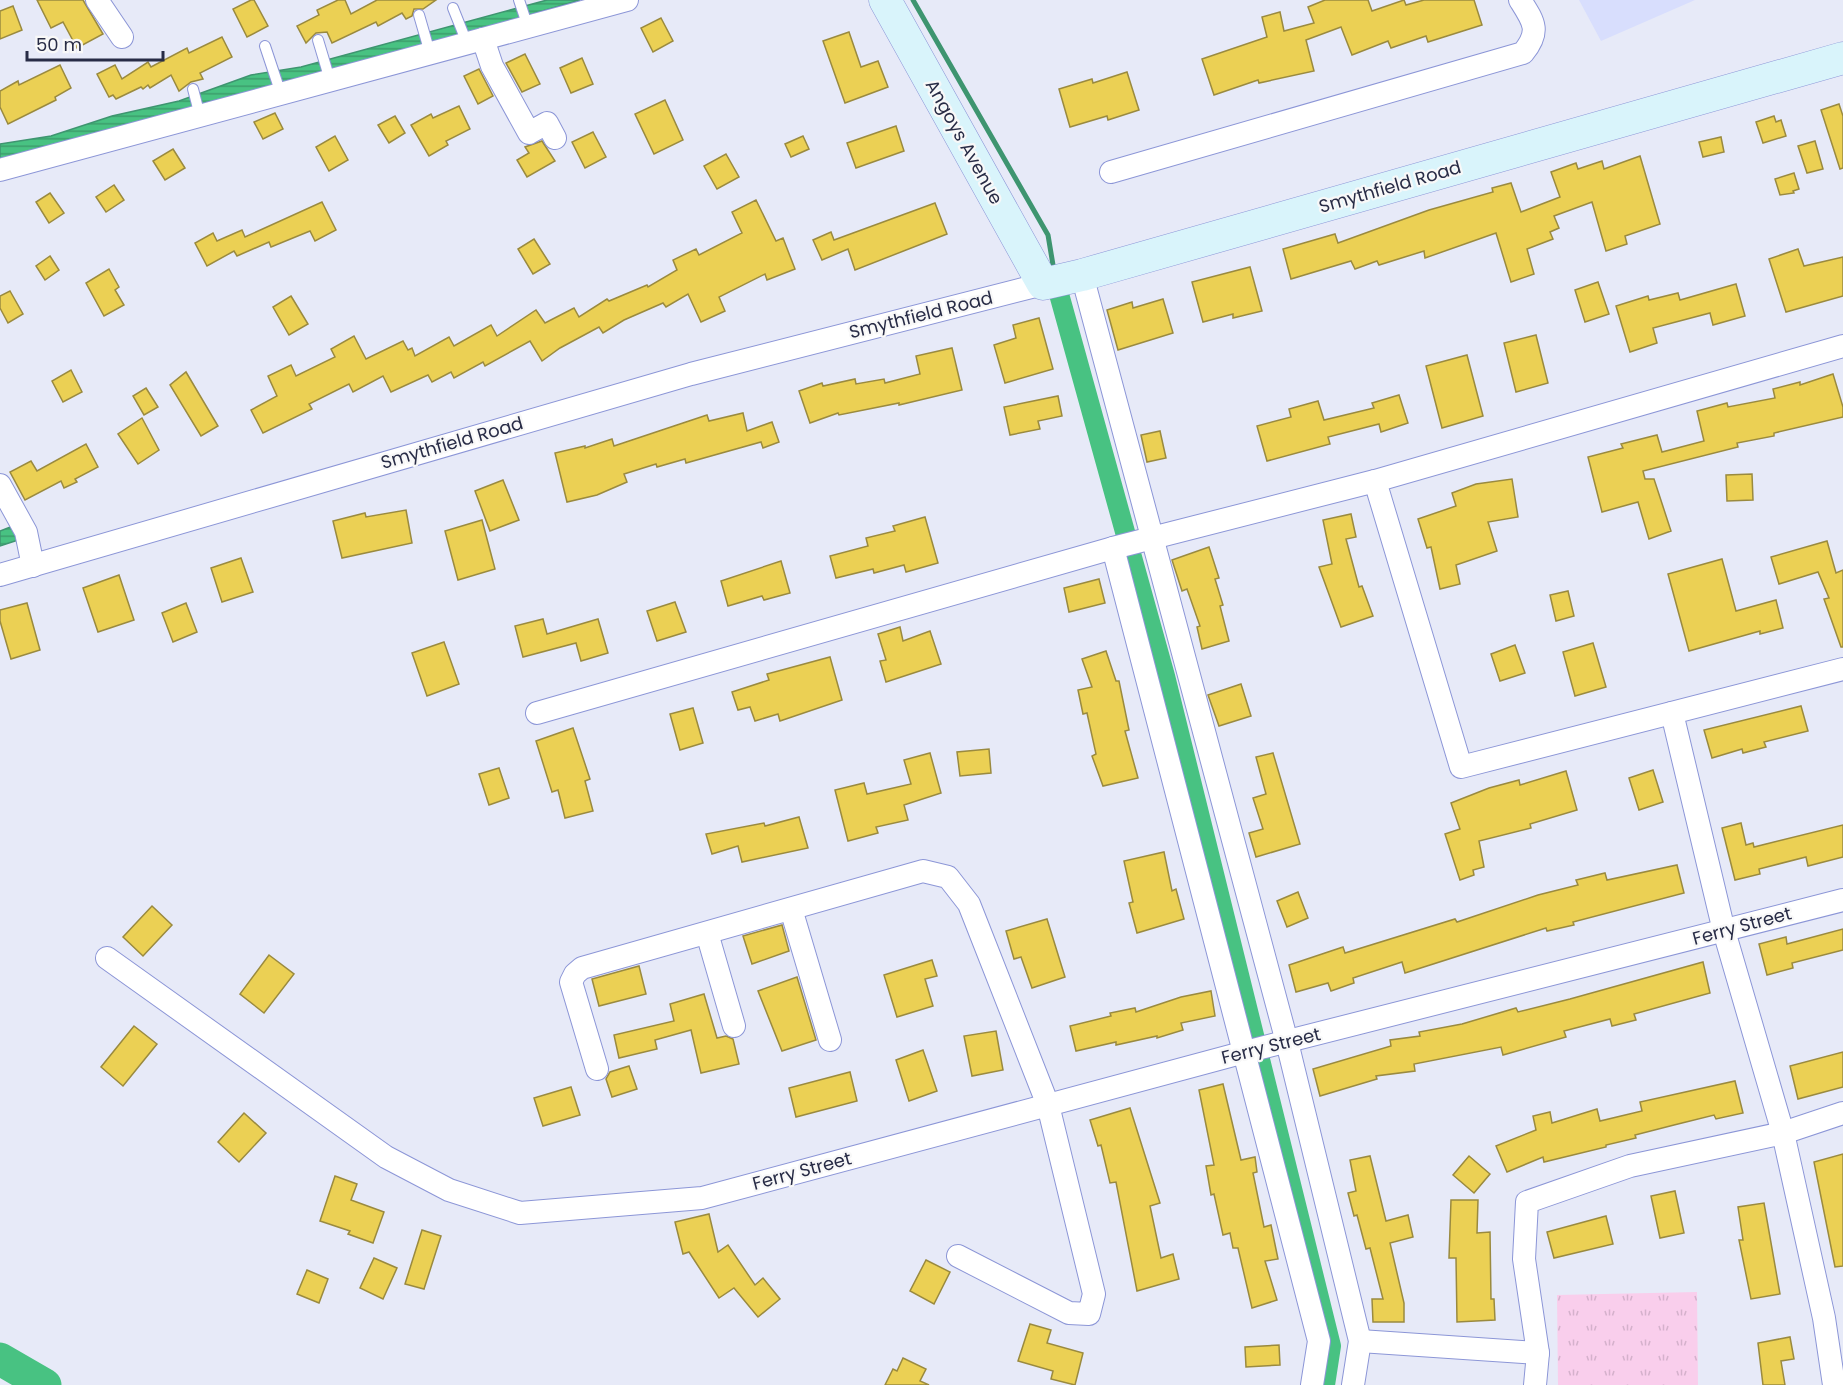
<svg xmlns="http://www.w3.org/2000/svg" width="1843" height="1385" font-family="Poppins,sans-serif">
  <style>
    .built { fill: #d8defd }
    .park { fill: url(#park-tufts) }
    .water { fill: url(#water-rules); stroke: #3e9570; stroke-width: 1.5 }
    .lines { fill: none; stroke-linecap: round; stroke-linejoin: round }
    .stream { stroke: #3e9570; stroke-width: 5 }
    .canal { stroke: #48c282; stroke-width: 20 }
    .river { stroke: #48c282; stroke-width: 33 }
    .building { fill: #ebd054; stroke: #9a8a3f; stroke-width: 1.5 }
    .lane-casing { stroke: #8c96d7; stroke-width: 12 }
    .street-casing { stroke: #8c96d7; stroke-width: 24 }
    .secondary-casing { stroke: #8c96d7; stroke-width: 33 }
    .lane { stroke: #fff; stroke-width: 10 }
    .street { stroke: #fff; stroke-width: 22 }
    .secondary { stroke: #d9f4fb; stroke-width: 32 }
    .labels { text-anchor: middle; stroke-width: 4.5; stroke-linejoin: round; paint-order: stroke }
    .street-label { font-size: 18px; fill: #282c46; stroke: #f8f8f8 }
  </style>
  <defs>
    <pattern id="park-tufts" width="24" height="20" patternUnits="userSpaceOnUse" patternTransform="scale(1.5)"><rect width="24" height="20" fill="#f9ceec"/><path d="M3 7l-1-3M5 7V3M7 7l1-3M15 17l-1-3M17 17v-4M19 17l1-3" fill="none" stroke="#d5b1cc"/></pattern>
    <pattern id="water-rules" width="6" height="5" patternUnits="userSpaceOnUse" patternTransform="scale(1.5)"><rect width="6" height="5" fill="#48c282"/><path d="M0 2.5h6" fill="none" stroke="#3c9e6c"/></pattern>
  </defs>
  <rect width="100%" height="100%" fill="#e7eaf8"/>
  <path class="built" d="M1579,0H1695L1601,41Z"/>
  <path class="park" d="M1697,1292L1698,1385H1558L1557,1295Z"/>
  <g class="water">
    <path d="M547,0H580L395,54L0,160V144L51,136L112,116L179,101L251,75L301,67Z"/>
    <path d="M13,526L21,539L0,546V531Z"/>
  </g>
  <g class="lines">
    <path class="stream" d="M913,0L1048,235L1054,271"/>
    <path class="canal" d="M1059,294L1165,676L1305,1241L1331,1346L1325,1385"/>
    <path class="river" d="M0,1359L45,1385"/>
  </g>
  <g class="building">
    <path d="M37,0H83L103,34L77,48L63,22L51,28Z"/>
    <path d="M251,0H254L268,26L247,37L233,9Z"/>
    <path d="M338,0H345L351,14L377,0H436L423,9H414L412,16L406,19L402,13L378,26L376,22L332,43L327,32L316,33L306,43L297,26L319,15L317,10Z"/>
    <path d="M1325,0H1368L1372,11L1404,0L1406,5L1424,0H1474L1482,25L1428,42L1426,36L1391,48L1388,41L1352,55L1341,27L1306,40L1314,71L1259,83L1258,80L1214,95L1202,59L1267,37L1262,17L1280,12L1284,31L1314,23L1308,7Z"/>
    <path d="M13,6L22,30L0,39V11Z"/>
    <path d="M661,18L673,41L653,52L641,28Z"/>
    <path d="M849,32L861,67L878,61L888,87L845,103L823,41Z"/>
    <path d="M222,37L232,57L200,73L203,79L191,82L179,91L171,75L150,88L148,85L143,89L141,87L116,99L113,95L109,97L97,74L115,65L122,79L148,62L151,67L187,48L189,53Z"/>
    <path d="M525,54L540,84L522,92L506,63Z"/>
    <path d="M582,58L593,84L571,93L560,68Z"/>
    <path d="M60,65L71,88L55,97L56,100L8,124L0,107V91L18,81L19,85Z"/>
    <path d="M479,69L493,96L478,104L464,76Z"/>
    <path d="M1127,72L1139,110L1108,120L1107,116L1070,127L1059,89L1092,79L1093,83Z"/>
    <path d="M665,100L683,140L654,154L635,114Z"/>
    <path d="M1839,104L1843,116V168L1840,169L1821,110Z"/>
    <path d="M459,106L470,129L446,141L448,145L429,156L411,125L431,114L433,118Z"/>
    <path d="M275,113L283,129L263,139L254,122Z"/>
    <path d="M395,116L405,133L389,143L378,125Z"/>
    <path d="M1774,116L1776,122L1781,120L1786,136L1763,143L1756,122Z"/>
    <path d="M896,126L904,151L856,168L847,143Z"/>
    <path d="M593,132L606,157L585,168L572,142Z"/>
    <path d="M335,136L348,160L329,171L316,147Z"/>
    <path d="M803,136L809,149L791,157L785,144Z"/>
    <path d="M1721,137L1724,152L1703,157L1699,142Z"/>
    <path d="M542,141L555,161L527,177L517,160L529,153L525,147Z"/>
    <path d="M1815,141L1823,169L1807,173L1798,146Z"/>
    <path d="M173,149L185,168L165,180L153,161Z"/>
    <path d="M726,154L739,177L717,189L704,166Z"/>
    <path d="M1640,156L1660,224L1625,236L1627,244L1606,251L1592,202L1554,216L1559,228L1550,232L1553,239L1527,249L1534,274L1511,282L1496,233L1425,258L1424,251L1379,265L1377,261L1355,269L1351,261L1291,279L1283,249L1335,234L1338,243L1429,210L1493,192L1492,188L1511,183L1521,212L1560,197L1551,172L1576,163L1578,169L1602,161L1604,169Z"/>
    <path d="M1794,173L1799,189L1793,191L1794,193L1780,195L1775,179Z"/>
    <path d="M114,185L124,200L106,212L96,197Z"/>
    <path d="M50,193L64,213L49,223L36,202Z"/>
    <path d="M756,200L776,241L783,238L795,269L767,280L765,274L719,297L725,311L701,322L688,294L666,307L663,303L624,320L603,333L599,327L560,348L542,361L530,341L485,366L483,362L454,378L451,372L432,382L428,375L391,392L383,376L353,392L349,384L309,404L312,409L263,433L251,410L277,396L268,376L291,365L296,376L335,357L331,349L354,336L366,359L403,341L408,350L412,348L415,356L449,337L454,346L491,325L497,336L536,310L545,323L574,308L579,317L607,299L609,301L647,285L648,287L677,270L673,260L696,249L699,255L742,233L732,212Z"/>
    <path d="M322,202L336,230L315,241L310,231L271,247L269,242L237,256L234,251L207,266L195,243L213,233L217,241L242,230L245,237Z"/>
    <path d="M935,203L947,234L855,270L848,249L822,260L813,240L831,232L834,240Z"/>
    <path d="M534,239L550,264L533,274L518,249Z"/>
    <path d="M1798,249L1804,266L1843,257V296L1786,312L1769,259Z"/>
    <path d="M50,256L59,270L45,280L36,266Z"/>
    <path d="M1250,267L1262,311L1233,318V314L1203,322L1192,282Z"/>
    <path d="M109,269L119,287L115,290L124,305L104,316L86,283Z"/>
    <path d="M1598,282L1609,314L1585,322L1575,290Z"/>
    <path d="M1736,284L1745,316L1713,325L1710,313L1653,328L1657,343L1630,352L1616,306L1648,296L1649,300L1678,293L1680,300Z"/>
    <path d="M10,291L23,314L8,323L0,308V296Z"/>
    <path d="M291,296L308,324L289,335L273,307Z"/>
    <path d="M1163,299L1173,333L1118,350L1107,310L1132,302L1133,308Z"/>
    <path d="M1039,318L1053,369L1005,383L994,345L1016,338L1013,325Z"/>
    <path d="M1536,335L1548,383L1516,392L1504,343Z"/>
    <path d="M952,348L962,390L899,405V403L839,415L838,413L810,423L799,391L822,383L823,386L855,379L856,384L884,379L885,383L920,374L916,356Z"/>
    <path d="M1467,355L1483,416L1442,428L1426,366Z"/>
    <path d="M71,370L82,392L63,402L52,381Z"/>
    <path d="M186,372L218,426L201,436L170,385Z"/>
    <path d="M1833,374L1843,407V417L1774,433V436L1737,443L1738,447L1643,471L1645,479H1654L1671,531L1649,539L1638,502L1602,512L1588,457L1623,448L1621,444L1657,435L1662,452L1704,441L1697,411L1727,403L1728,407L1775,398L1773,389L1800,382V385Z"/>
    <path d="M146,388L158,407L144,415L133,396Z"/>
    <path d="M1399,395L1408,423L1381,432L1379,424L1328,437L1330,444L1267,461L1257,426L1291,417L1289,409L1318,401L1324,420L1374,408L1372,403Z"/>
    <path d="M1058,396L1062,416L1038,421L1040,429L1010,435L1004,407Z"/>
    <path d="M743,413L747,431L772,422L779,442L763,448L761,442L686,463L685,459L657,467L656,464L624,474L627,482L597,495L567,502L555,453L585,446V448L612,439L614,446L707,415L709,421Z"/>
    <path d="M142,418L159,450L138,464L118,434Z"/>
    <path d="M1160,431L1166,458L1147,462L1141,435Z"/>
    <path d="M86,444L98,467L75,479L77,482L64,488L61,481L25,500L10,472L31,461L37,471Z"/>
    <path d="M1752,474L1753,500L1727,501L1726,475Z"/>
    <path d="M1512,479L1518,517L1488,522L1497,551L1456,565L1460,584L1440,589L1431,547L1427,548L1418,519L1456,506L1452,493L1476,484Z"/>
    <path d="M503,480L519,520L490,531L475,491Z"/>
    <path d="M406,510L412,543L342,558L333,521L365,513L366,517Z"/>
    <path d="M1351,514L1356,537L1346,539L1359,587L1362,586L1373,616L1341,627L1319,567L1332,564L1323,520Z"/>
    <path d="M925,517L938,563L906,572L904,565L874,573L873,569L836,578L830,556L868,546L866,538L895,531L893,526Z"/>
    <path d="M482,520L495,569L458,580L445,531Z"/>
    <path d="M1827,541L1836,573L1843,570V647H1841L1824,599L1829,598L1818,572L1779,584L1771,557Z"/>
    <path d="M1209,547L1219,578L1215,579L1223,605L1220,606L1229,641L1202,649L1197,627L1200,626L1187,589L1182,591L1172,560Z"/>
    <path d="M241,558L253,592L222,602L211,568Z"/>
    <path d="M1722,559L1736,611L1776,600L1783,628L1760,634V631L1689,651L1668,574Z"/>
    <path d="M781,561L790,593L764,600L762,596L728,606L721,581Z"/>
    <path d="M119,575L134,620L98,632L83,588Z"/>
    <path d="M1099,579L1105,603L1069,612L1064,588Z"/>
    <path d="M1568,591L1574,616L1556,621L1550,595Z"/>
    <path d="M675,602L686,632L657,641L647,611Z"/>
    <path d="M27,603L40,650L11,659L0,621V610Z"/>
    <path d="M186,603L197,632L173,642L162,613Z"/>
    <path d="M543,619L547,634L598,619L608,653L581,661L576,643L523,657L515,626Z"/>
    <path d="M900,627L903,641L930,631L941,664L886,682L880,661L886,660L878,634Z"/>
    <path d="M444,642L459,684L427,696L412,653Z"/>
    <path d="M1593,643L1606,687L1575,696L1563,652Z"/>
    <path d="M1515,645L1525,673L1500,681L1491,654Z"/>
    <path d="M1106,651L1116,681H1119L1129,730L1125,731L1138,778L1103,786L1092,756L1096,754L1087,713L1083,714L1078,690L1092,687L1082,659Z"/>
    <path d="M830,657L842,700L780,721L778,714L755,721L750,707L738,710L732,692L769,680L767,674Z"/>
    <path d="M1241,684L1251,716L1219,726L1208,695Z"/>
    <path d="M1801,706L1808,731L1764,742L1766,747L1743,753L1742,749L1712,758L1704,730Z"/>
    <path d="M693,708L703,743L680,750L670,714Z"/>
    <path d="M573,728L590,779L585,781L593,811L565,818L558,790L552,792L536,741Z"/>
    <path d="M989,749L991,773L960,776L957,752Z"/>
    <path d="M930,753L941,793L904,805L908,820L876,827L878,833L848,841L835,790L864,783L867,794L911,784L904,760Z"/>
    <path d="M1273,753L1300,844L1256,857L1249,833L1263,829L1253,798L1266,794L1256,757Z"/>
    <path d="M499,768L509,798L489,805L479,774Z"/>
    <path d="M1653,770L1663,802L1639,810L1629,778Z"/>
    <path d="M1566,771L1577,810L1530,824L1531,828L1479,841L1484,867L1473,870L1474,875L1460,880L1445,834L1460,829L1451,803L1489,788L1519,780L1520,785Z"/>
    <path d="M799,817L808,848L742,862L738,846L712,854L706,834L764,823L765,826Z"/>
    <path d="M1741,823L1746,845L1753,843L1754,847L1843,825V857L1808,866L1806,857L1759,869L1760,874L1735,880L1722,828Z"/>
    <path d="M1164,852L1172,891L1176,889L1184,919L1137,933L1129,903L1133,902L1124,861Z"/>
    <path d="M1677,865L1684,893L1573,922L1574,925L1547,931L1546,928L1405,973L1402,962L1353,978L1354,983L1331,991L1328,983L1296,992L1289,965L1343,947L1345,953L1455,919L1457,922L1538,895L1578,885L1576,880L1605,873L1607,880Z"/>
    <path d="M1298,892L1308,918L1287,927L1277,901Z"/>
    <path d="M152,906L172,925L143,956L123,937Z"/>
    <path d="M1047,919L1065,977L1032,988L1021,957L1014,959L1006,931Z"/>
    <path d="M782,925L789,951L752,964L743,936Z"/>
    <path d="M1843,929V950L1792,963L1793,968L1767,975L1759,944L1786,937L1787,944Z"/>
    <path d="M269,955L294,974L264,1013L240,994Z"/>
    <path d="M932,960L937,976L925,979L933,1006L897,1017L884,975Z"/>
    <path d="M1703,962L1710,993L1634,1014L1636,1020L1612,1026L1610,1019L1564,1031L1566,1037L1503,1055L1501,1047L1414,1064L1415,1071L1376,1076L1377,1079L1320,1096L1313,1069L1391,1046L1390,1040L1420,1036L1419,1032L1462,1024L1516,1008L1518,1012L1570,999Z"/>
    <path d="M639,966L646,994L599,1006L592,979Z"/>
    <path d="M797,977L816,1040L782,1051L758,991Z"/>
    <path d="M1211,991L1215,1016L1181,1023L1183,1030L1157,1038V1036L1116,1045V1042L1076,1051L1070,1026L1111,1016L1110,1013L1135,1008L1136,1012L1181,997Z"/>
    <path d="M704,994L717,1038L726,1036L733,1039L739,1064L701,1073L691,1030L655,1040L657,1049L619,1058L614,1035L674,1021L670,1004Z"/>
    <path d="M134,1026L157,1044L123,1086L101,1067Z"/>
    <path d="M996,1031L1003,1070L972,1076L964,1036Z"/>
    <path d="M923,1050L937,1091L909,1101L896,1060Z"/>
    <path d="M1843,1052V1087L1798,1099L1790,1066Z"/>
    <path d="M629,1066L637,1089L612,1097L606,1079L610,1072Z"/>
    <path d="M850,1072L857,1101L796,1117L789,1088Z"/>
    <path d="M1735,1081L1743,1113L1716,1119L1714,1115L1674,1125L1635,1135L1636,1138L1606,1145V1147L1544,1162L1543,1157L1507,1172L1496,1146L1536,1130L1533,1116L1550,1112L1552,1123L1597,1109L1600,1121L1642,1111L1640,1102Z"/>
    <path d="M1223,1084L1241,1160L1255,1157L1257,1172L1253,1173L1264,1227L1271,1225L1278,1259L1265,1261L1277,1300L1252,1308L1238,1248H1233L1230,1233L1223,1235L1214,1194L1211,1195L1206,1166L1214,1165L1199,1090Z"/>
    <path d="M571,1087L580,1115L543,1126L534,1098Z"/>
    <path d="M1130,1108L1160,1203L1150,1206L1161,1258L1173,1254L1179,1279L1137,1291L1116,1182L1110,1183L1101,1145L1098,1146L1090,1120Z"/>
    <path d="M244,1113L266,1133L239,1162L218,1142Z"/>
    <path d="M1843,1154V1266L1835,1267L1814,1162Z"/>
    <path d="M1370,1156L1386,1221L1408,1215L1413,1237L1390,1243L1404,1303V1322H1373L1372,1299H1383L1370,1248L1366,1249L1357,1215L1354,1216L1348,1193L1356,1191L1350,1160Z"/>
    <path d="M1469,1156L1490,1174L1474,1193L1453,1175Z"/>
    <path d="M335,1176L357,1184L351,1200L384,1212L373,1243L348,1234L350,1231L320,1221Z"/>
    <path d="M1675,1191L1684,1233L1660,1238L1651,1196Z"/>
    <path d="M1451,1200H1478L1477,1233L1490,1232L1491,1299H1494L1495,1320L1457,1322L1456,1258H1449Z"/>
    <path d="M1764,1203L1780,1294L1751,1299L1739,1240H1743L1738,1207Z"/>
    <path d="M709,1214L718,1252L728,1245L755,1285L763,1278L780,1299L758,1317L734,1288L719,1298L689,1252L683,1254L675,1222Z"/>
    <path d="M1606,1216L1613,1244L1554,1258L1547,1232Z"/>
    <path d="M422,1230L441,1236L424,1289L405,1284Z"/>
    <path d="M374,1258L397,1268L383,1299L360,1288Z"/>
    <path d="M926,1260L950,1272L934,1304L910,1291Z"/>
    <path d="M307,1270L328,1279L319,1303L297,1294Z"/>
    <path d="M1030,1324L1051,1330L1047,1343L1083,1353L1075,1385L1051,1379L1053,1371L1018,1361Z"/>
    <path d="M1790,1337L1794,1359L1781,1361L1785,1385H1763L1758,1343Z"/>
    <path d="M1279,1345L1280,1365L1246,1367L1245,1347Z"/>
    <path d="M903,1358L926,1369L920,1381L929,1385H885L893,1369L897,1371Z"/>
  </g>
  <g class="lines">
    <defs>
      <g id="lane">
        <path d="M519,0L528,27"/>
        <path d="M453,8L467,43"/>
        <path d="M419,15L430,53"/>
        <path d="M318,40L330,80"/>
        <path d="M265,46L281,94"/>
        <path d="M193,89L200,116"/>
      </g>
      <g id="street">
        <path d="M97,0L122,37"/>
        <path d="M483,39L492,66L529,133L547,123L555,138"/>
        <path d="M0,170L627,0"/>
        <path d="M1111,172L1523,53C1541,31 1534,22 1520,0"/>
        <path d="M1082,275L1287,1042L1360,1341L1353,1385"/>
        <path d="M1375,481L1461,767L1843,669"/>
        <path d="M0,485L26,532L33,566"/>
        <path d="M1113,548L1319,1341L1312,1385"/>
        <path d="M0,575L691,374L1043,284"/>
        <path d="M537,713L1113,548L1375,481L1843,346"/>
        <path d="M1672,713L1724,931L1783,1133L1824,1318L1834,1385"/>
        <path d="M791,909L830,1040"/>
        <path d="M707,933L734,1026"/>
        <path d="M107,958L386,1157L449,1190L520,1213L702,1198L1245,1052L1843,900"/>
        <path d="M597,1069L571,982L575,974L582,968L923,871L948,877L969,904L1048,1105L1094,1294L1089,1314L1069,1313L958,1256"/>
        <path d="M1360,1341L1538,1353"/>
        <path d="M1535,1385L1538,1353L1524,1259L1527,1202L1630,1166L1783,1133L1843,1113"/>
      </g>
      <path id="secondary" d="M885,0L1043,284L1082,275L1843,58"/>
    </defs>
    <use href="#lane" class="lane-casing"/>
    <use href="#street" class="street-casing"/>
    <use href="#secondary" class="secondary-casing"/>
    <use href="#lane" class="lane"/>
    <use href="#street" class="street"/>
    <use href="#secondary" class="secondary"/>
  </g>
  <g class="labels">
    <g class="street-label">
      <text transform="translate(964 142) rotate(61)" y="6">Angoys Avenue</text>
      <text transform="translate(1390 187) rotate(-16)" y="6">Smythfield Road</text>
      <text transform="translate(921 315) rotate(-14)" y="6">Smythfield Road</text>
      <text transform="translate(452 443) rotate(-16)" y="6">Smythfield Road</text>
      <text transform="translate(1742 926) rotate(-15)" y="6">Ferry Street</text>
      <text transform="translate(1271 1046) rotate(-14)" y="6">Ferry Street</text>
      <text transform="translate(802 1171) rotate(-15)" y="6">Ferry Street</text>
    </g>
  </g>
  <path d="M27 51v9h136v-9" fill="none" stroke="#282c46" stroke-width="3"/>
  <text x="36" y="51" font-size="18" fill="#282c46" stroke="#f8f8f8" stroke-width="4.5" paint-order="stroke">50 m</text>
</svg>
